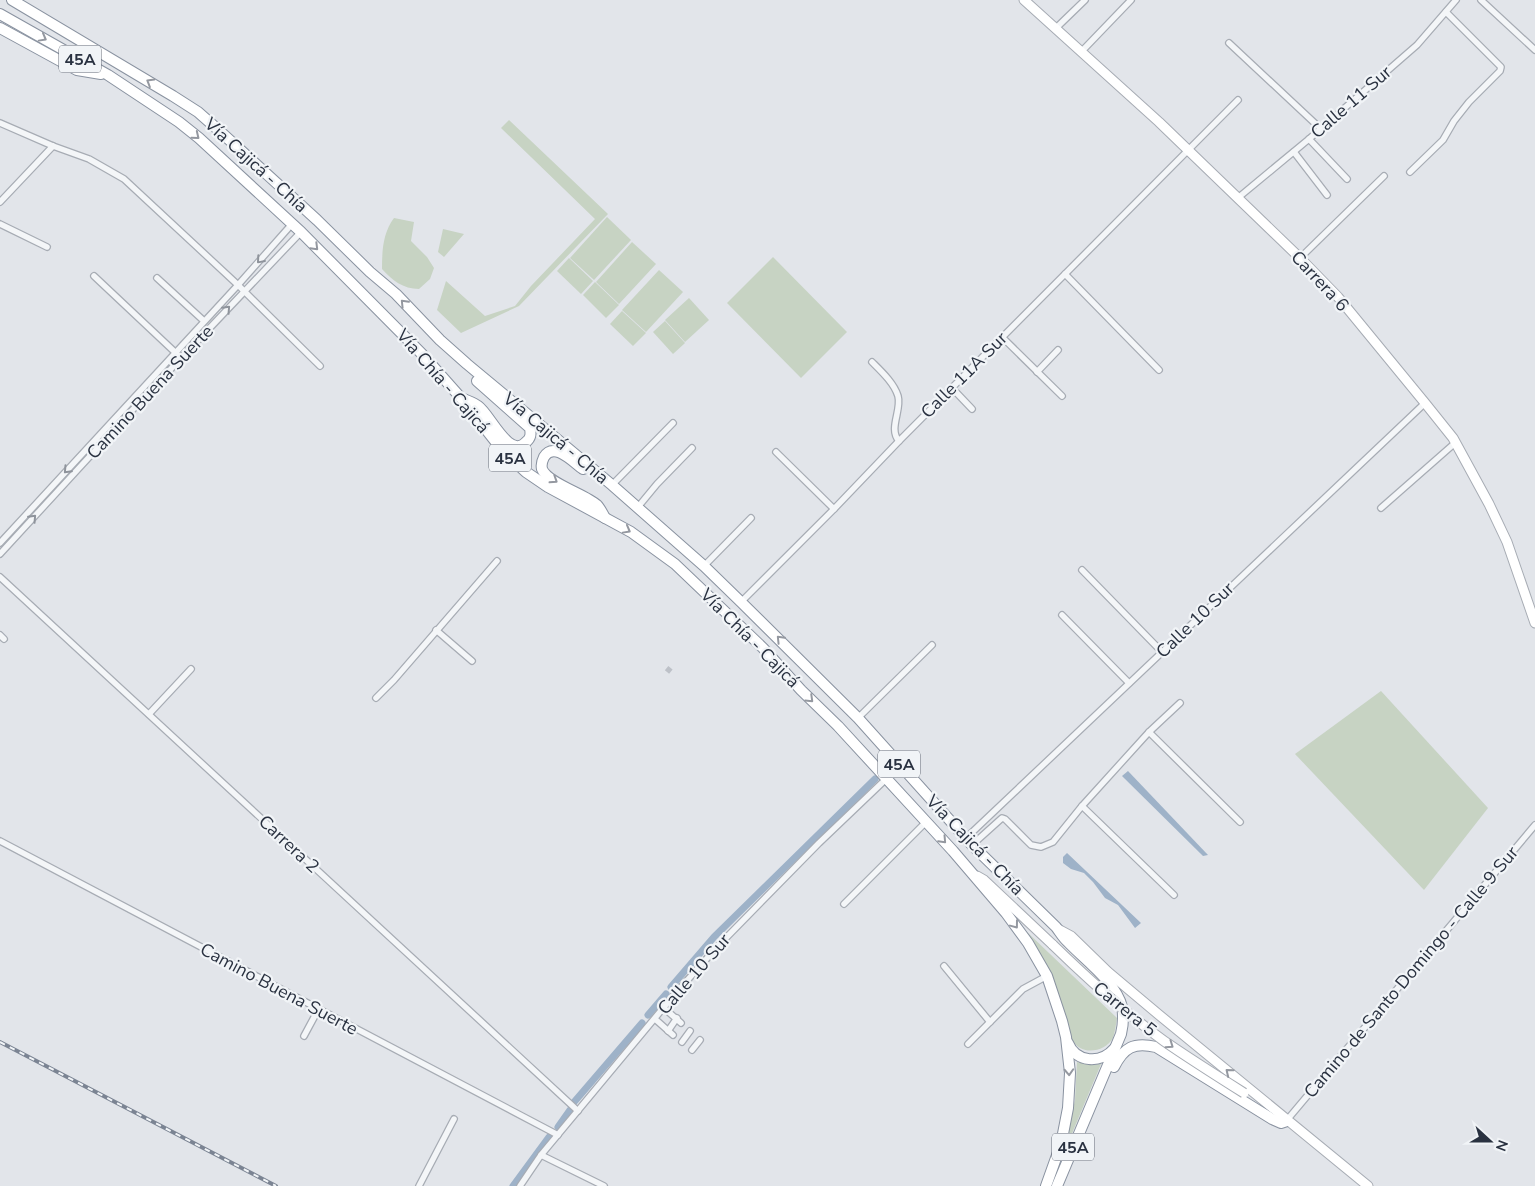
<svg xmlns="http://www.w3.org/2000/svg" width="1535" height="1186" font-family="'Nunito Sans',sans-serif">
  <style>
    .green { fill: #c7d3c3 }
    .water { fill: #9eb2c8 }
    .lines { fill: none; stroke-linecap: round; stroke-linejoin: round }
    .canal { stroke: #9eb2c8; stroke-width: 7 }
    .minor-tunnel { stroke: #bdc1c8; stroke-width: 5.5; stroke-dasharray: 5.5 3; stroke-linecap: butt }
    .minor-casing { stroke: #a7acb4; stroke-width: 8 }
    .secondary-casing { stroke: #a7acb4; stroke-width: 11 }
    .trunk-casing { stroke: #8992a0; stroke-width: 12 }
    .minor { stroke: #f4f6f8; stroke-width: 5.5 }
    .secondary { stroke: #fff; stroke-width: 9 }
    .trunk { stroke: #fff; stroke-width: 10 }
    .rail-casing { stroke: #7b8493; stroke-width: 4 }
    .rail { stroke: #f1f4f7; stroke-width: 2; stroke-dasharray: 5.5; stroke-linecap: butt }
    .secondary-bridge-casing { stroke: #a7acb4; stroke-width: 11; stroke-linecap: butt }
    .secondary-bridge { stroke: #fff; stroke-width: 9 }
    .oneway { stroke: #9498a0 }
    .oneway2 { stroke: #8f949c }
    .labels { text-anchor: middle; stroke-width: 4.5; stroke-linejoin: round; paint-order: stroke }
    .shield { fill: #f1f4f7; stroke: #666c78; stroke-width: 1 }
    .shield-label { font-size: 16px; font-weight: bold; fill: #2a3241 }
    .street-label { font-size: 18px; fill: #2a3241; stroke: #f1f4f7 }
  </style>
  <rect width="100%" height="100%" fill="#e2e5ea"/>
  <g class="green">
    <path d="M509,120L608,214L519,306L461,333L437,310L446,281L485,316L515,306L531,286L595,219L501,128Z"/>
    <path d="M607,217L631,240L594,280L570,258Z"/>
    <path d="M394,218L414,222L411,241L427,257L434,268L430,279L419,289C403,289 392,280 382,269C382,250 383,233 394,218Z"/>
    <path d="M443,229L464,234L444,257L438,252Z"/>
    <path d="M632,242L656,264L619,304L596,282Z"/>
    <path d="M773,257L847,332L801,378L727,303Z"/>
    <path d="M569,258L593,281L581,294L557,271Z"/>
    <path d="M659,270L683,292L646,332L622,310Z"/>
    <path d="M595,282L619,305L606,318L583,295Z"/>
    <path d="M689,298L709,320L685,342L665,320Z"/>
    <path d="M622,311L646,333L633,346L610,324Z"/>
    <path d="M665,321L685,343L673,354L653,332Z"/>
    <path d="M1381,691L1488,808L1424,890L1295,754Z"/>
    <path d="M1027,932L1117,1018C1116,1024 1115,1032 1113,1038C1105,1052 1082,1056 1073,1041C1070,1037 1070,1030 1069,1025Z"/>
    <path d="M1077,1062L1090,1065L1101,1064L1063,1155L1075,1100Z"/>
  </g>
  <g class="water">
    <path d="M1128,771L1208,855L1203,856L1122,776Z"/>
    <path d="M1067,853L1141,923L1135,928L1118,905L1105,898L1093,882L1084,873L1071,869L1063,863V857Z"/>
  </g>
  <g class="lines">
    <g class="canal">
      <path d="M671,987L714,937L875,779"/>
      <path d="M648,1015L666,994"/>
      <path d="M575,1101L642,1023"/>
      <path d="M558,1127L570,1110"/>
      <path d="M513,1186L549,1137"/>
    </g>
    <path class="minor-tunnel" d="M667,672L671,667"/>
    <defs>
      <g id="minor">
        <path d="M1481,0L1535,50"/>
        <path d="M1055,29L1085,0"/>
        <path d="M1229,43L1321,129"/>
        <path d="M1082,51L1131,0"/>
        <path d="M0,123L53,146L89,159L124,179L238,285L320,366"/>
        <path d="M1309,139L1347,179"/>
        <path d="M1294,152L1327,195"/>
        <path d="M1410,172L1443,140L1454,121L1469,102L1500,71L1501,67L1446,12"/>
        <path d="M1239,197L1309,139L1417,45L1456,0"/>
        <path d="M0,202L53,146"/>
        <path d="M0,224L47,247"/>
        <path d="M1300,258L1384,176"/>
        <path d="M1065,274L1159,370"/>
        <path d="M94,276L178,355"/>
        <path d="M157,278L204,321"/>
        <path d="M1002,337L1062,396"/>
        <path d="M872,362C881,371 894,383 898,396C902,410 888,429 899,441"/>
        <path d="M1037,372L1058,350"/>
        <path d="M952,388L972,409"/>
        <path d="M776,452L834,509"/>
        <path d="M612,485L673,423"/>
        <path d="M638,507L657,484L692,448"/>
        <path d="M1381,508L1455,443"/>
        <path d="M0,543L238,285L292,224"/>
        <path d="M0,554L148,393L301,232"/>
        <path d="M704,566L751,518"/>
        <path d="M1082,570L1162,652"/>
        <path d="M0,577L578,1111"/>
        <path d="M741,602L834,509L899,441L1238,100"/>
        <path d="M1062,615L1129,683"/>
        <path d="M436,630L472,661"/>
        <path d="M0,635L4,639"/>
        <path d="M376,698L394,680L497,561"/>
        <path d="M149,714L191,669"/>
        <path d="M858,718L932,645"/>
        <path d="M1149,732L1240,822"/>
        <path d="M1082,806L1174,895"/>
        <path d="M966,838L1425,403"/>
        <path d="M0,841L558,1135"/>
        <path d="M972,845L1002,818L1005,819L1031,845L1041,847L1053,842L1082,806L1149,732L1180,703"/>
        <path d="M844,904L926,822"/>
        <path d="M944,966L990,1022"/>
        <path d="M664,1008L681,1023"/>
        <path d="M655,1019L673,1035"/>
        <path d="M668,1031L677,1018"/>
        <path d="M304,1036L318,1010"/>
        <path d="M682,1042L690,1031"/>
        <path d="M968,1044L1023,989L1047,976"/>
        <path d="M692,1050L700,1040"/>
        <path d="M1287,1120L1535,825"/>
        <path d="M541,1155L604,1186"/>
        <path d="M419,1186L454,1119"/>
        <path d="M520,1186L541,1155L674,995L719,945L819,843L886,779"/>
      </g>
      <g id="secondary">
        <path d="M1024,0L1159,122L1300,258L1338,297L1425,403L1453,438L1489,504L1507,542L1535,623"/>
        <path d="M977,876L984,880L1053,945"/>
        <path d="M1058,929L1071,936L1108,972L1158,1014L1368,1186"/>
      </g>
      <g id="trunk">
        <path d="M12,0L173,96L198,112L224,135L317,220L370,272L396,294L440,340L467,364L612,485L704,566L741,602L858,718L972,845L1056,927C1060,932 1063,938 1068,942C1085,960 1116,982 1122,1007C1124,1016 1123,1025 1121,1034L1057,1186"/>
        <path d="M0,14L108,75L179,122L199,138L301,232L422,354L461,398L503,451L526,472L548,487L631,532L675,564L763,648L801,690L838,726L953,851L1006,913L1028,943L1047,976L1062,1021L1066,1037L1070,1073L1068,1108L1061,1144L1046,1186"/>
        <path d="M0,28L77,70L101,74"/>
        <path d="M464,399C468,401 474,403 478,406C490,414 509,460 526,442C531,438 531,434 530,428L477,381"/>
        <path d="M583,469C573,462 554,441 544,457C542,461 541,465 542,469C547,483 585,494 597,505C600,508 603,514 605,518"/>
        <path d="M1068,1043C1076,1063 1101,1064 1114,1049"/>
        <path d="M1114,1067C1124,1047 1134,1042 1156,1047L1272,1119L1281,1123L1287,1121"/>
      </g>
    </defs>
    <use href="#minor" class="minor-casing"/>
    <use href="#secondary" class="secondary-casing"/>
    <use href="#trunk" class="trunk-casing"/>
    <use href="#minor" class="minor"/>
    <use href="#secondary" class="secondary"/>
    <use href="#trunk" class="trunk"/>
    <defs>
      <path id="rail" d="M0,1042L276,1186"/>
    </defs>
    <use href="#rail" class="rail-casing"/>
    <use href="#rail" class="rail"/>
    <defs>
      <path id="secondary-bridge" d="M1053,945C1088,979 1124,1012 1164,1041C1190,1059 1217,1076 1244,1093"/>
    </defs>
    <use href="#secondary-bridge" class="secondary-bridge-casing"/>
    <use href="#secondary-bridge" class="secondary-bridge"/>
  </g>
  <defs><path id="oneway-chevron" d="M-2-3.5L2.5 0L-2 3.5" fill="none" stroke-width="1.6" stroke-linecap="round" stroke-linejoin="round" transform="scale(1.25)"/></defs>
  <g class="oneway">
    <use href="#oneway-chevron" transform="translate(43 38) rotate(29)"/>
    <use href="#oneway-chevron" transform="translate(150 82) rotate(-149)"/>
    <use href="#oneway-chevron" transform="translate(196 136) rotate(39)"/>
    <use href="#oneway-chevron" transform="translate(315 247) rotate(45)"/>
    <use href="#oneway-chevron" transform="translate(404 303) rotate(-134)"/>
    <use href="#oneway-chevron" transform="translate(554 480) rotate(33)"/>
    <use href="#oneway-chevron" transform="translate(627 530) rotate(29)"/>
    <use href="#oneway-chevron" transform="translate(780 639) rotate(-134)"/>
    <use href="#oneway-chevron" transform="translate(810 699) rotate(44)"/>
    <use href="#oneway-chevron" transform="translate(943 840) rotate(47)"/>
    <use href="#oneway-chevron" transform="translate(1015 925) rotate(53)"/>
    <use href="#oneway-chevron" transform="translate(1170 1045) rotate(35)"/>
    <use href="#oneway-chevron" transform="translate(1069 1072) rotate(87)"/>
    <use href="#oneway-chevron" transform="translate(1229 1072) rotate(-141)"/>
  </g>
  <g class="oneway2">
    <use href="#oneway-chevron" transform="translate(260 260) rotate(131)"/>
    <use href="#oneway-chevron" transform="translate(227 309) rotate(-47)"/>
    <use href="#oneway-chevron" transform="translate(67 470) rotate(133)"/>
    <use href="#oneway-chevron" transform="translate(33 518) rotate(-47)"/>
  </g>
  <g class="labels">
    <g class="shield">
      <rect x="59" y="45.5" width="42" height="27" rx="4"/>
      <rect x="489" y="444.5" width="42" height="27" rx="4"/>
      <rect x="878" y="750.5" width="42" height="27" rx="4"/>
      <rect x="1052" y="1133.5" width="42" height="27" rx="4"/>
    </g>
    <g class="shield-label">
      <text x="80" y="65">45A</text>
      <text x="510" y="464">45A</text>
      <text x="899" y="770">45A</text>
      <text x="1073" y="1153">45A</text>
    </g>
    <g class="street-label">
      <text transform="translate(1351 102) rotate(-41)" y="6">Calle 11 Sur</text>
      <text transform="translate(256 165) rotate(42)" y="6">Vía Cajicá - Chía</text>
      <text transform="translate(1320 281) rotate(47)" y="6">Carrera 6</text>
      <text transform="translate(964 375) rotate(-45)" y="6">Calle 11A Sur</text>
      <text transform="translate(443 381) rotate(49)" y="6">Vía Chía - Cajicá</text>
      <text transform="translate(150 392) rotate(-47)" y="6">Camino Buena Suerte</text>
      <text transform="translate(556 438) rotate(40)" y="6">Vía Cajicá - Chía</text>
      <text transform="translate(1195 620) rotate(-44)" y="6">Calle 10 Sur</text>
      <text transform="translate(750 638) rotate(45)" y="6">Vía Chía - Cajicá</text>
      <text transform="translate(289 844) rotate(43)" y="6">Carrera 2</text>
      <text transform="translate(975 845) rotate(46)" y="6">Vía Cajicá - Chía</text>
      <text transform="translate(1411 972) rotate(-50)" y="6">Camino de Santo Domingo - Calle 9 Sur</text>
      <text transform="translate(694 974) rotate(-49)" y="6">Calle 10 Sur</text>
      <text transform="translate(279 989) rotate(28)" y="6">Camino Buena Suerte</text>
      <text transform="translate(1125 1009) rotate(39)" y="6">Carrera 5</text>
    </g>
  </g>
  <g transform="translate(1490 1141) rotate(111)" stroke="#f1f4f7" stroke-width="4" paint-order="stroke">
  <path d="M0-4L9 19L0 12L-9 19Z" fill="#2a3241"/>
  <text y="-8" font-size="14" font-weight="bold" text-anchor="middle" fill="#2a3241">N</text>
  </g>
</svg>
